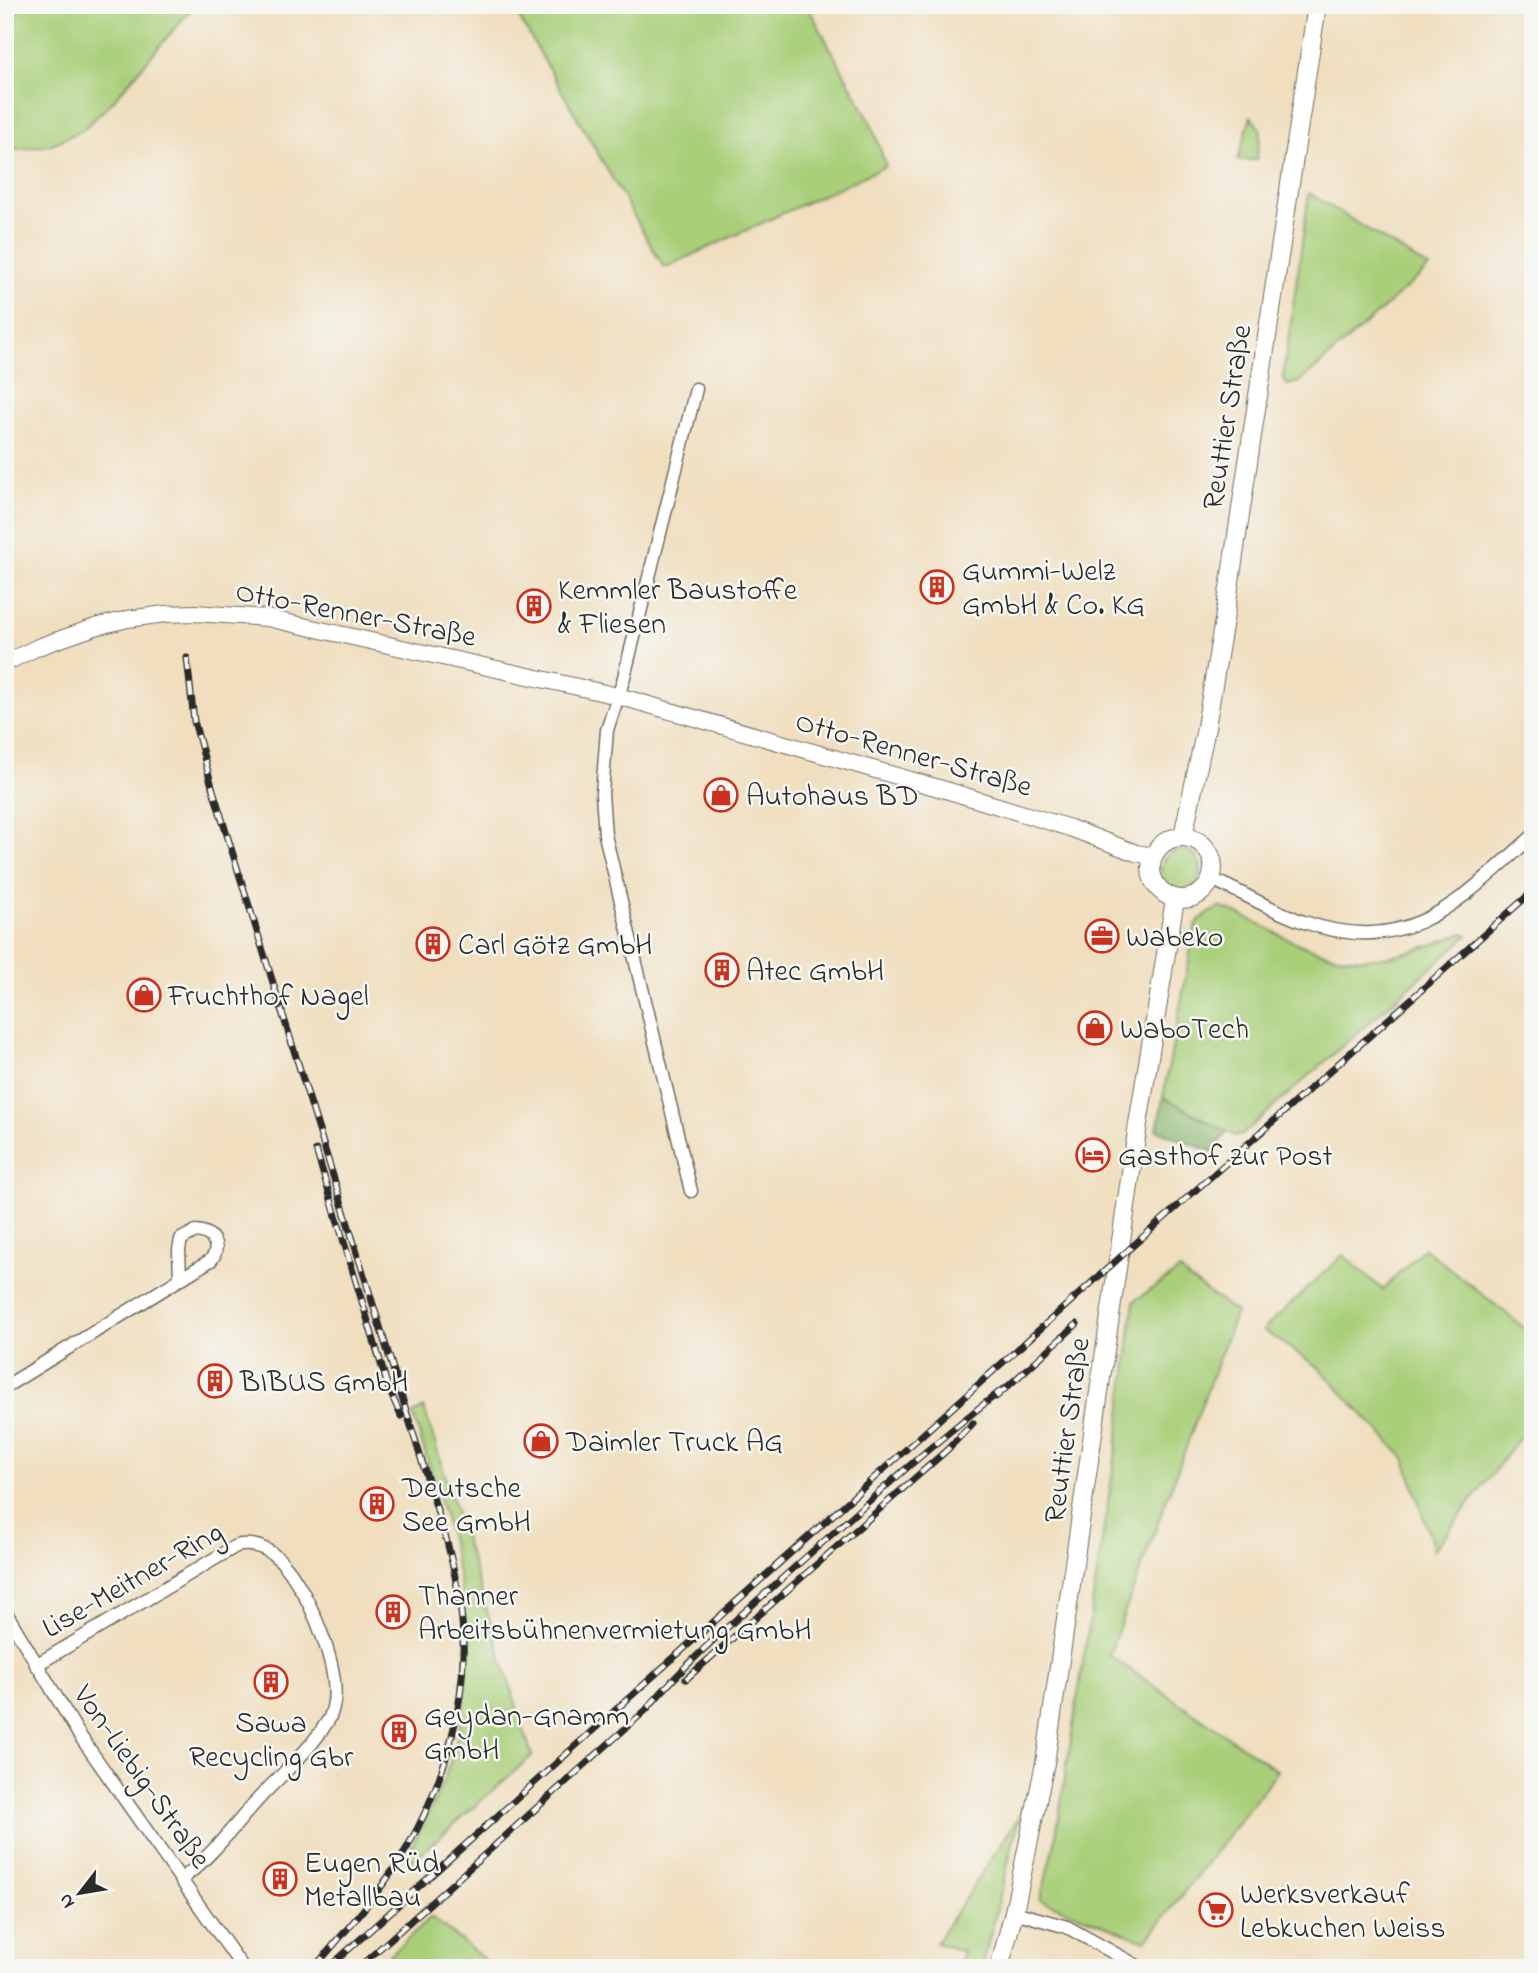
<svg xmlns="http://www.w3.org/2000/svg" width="1538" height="1973" font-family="'Indie Flower',sans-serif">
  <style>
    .green { fill: #a9cf79; stroke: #6a7d52; stroke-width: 2 }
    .forest { fill: #86b269; stroke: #586e4a; stroke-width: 2 }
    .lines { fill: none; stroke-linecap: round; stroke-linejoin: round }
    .minor-casing { stroke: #706a5e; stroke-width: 15 }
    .tertiary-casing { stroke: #706a5e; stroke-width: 18 }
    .secondary-casing { stroke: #706a5e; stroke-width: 20 }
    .minor { stroke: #fff; stroke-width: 12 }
    .tertiary { stroke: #fff; stroke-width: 16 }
    .secondary { stroke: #fff; stroke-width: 18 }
    .rail-casing { stroke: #2b2b2b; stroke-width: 7 }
    .rail { stroke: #f6f6f2; stroke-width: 4.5; stroke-dasharray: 13; stroke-linecap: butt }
    .labels { text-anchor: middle; stroke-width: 5; stroke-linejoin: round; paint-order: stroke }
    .street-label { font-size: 30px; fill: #2b2b2b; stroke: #f6f6f2 }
    .poi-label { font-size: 30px; fill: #2b2b2b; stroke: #f6f6f2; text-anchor: start }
  </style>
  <rect width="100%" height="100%" fill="#f6f6f2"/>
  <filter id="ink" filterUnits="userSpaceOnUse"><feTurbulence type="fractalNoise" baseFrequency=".0143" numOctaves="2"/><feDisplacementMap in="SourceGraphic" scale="14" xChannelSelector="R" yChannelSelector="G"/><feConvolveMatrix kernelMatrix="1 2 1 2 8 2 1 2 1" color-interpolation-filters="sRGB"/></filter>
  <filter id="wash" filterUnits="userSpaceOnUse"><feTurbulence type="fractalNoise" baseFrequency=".00686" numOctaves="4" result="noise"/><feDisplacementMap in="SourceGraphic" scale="28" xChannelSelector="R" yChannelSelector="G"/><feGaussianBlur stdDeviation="1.57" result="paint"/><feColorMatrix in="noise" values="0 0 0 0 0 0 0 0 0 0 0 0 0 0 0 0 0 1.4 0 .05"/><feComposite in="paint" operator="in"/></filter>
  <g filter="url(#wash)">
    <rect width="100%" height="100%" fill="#f0debe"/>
    <g class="green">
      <path d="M5,5H191L192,8L112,102L83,130L50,145L20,149L5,147Z"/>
      <path d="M512,5H807L871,123L886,166L664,268Z"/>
      <path d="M1251,116L1261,131L1256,160H1238Z"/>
      <path d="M1309,193L1429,268L1300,382L1287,385L1283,377Z"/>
      <circle cx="1181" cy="870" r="20"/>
      <path d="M1219,907C1244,914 1269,930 1292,941C1358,972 1400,957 1464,933L1468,935L1242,1135L1235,1136L1163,1097L1195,928L1199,920Z"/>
      <path d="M1424,1248L1533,1335V1420L1434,1550L1405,1459L1319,1368L1263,1330L1343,1255L1383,1290Z"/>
      <path d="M1180,1270L1189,1279L1236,1312L1109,1655L1278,1771L1146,1941L1040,1900L1054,1848L1119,1432L1134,1301Z"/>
      <path d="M424,1408L532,1756L410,1863L406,1857C424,1822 445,1784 455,1746C486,1624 448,1528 413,1414Z"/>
      <path d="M1020,1815L982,1968H958L963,1951L936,1943Z"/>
      <path d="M431,1917L484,1959L485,1968H376Z"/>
    </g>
    <path class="forest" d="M1163,1097L1227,1132L1212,1152L1157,1130Z"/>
  </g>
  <g filter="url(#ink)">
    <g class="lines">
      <defs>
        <g id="minor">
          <path d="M1211,879C1242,892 1272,911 1304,922C1410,958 1459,901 1533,836"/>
          <path d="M691,1191L605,835L602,794L607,730L623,681L696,389"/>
          <path d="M5,1387L211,1260C222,1246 212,1232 196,1231L181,1239L179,1250L180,1278"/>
          <path d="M5,1611L78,1733L243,1968"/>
          <path d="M36,1665L236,1546C263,1540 283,1559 296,1581C314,1609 339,1668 334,1702C333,1708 331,1717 327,1722C311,1749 285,1771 263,1794C237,1822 212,1856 182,1879"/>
          <path d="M1014,1912L1067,1927L1141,1968"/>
        </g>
        <path id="tertiary" d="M5,663L38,647L95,627L128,619L165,614L195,613L267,618L618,696L949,791L1070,828L1136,853L1153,856"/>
        <g id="secondary">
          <path d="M1183,836L1205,733L1226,608L1317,5"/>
          <circle cx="1182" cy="868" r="31"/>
          <path d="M999,1968L1014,1912L1045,1763L1138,1124L1175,899"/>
        </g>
      </defs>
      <use href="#minor" class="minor-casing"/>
      <use href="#tertiary" class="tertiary-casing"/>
      <use href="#secondary" class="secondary-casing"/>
      <use href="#minor" class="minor"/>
      <use href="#tertiary" class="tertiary"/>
      <use href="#secondary" class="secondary"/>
      <defs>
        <g id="rail">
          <path d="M187,658L194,721L213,790L447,1542C455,1573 462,1605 463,1637C466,1708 443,1784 408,1846C383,1890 347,1929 314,1968"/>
          <path d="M316,1150L388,1387L401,1416"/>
          <path d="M996,1397L1077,1324"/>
          <path d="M686,1679L947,1450L973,1423"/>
          <path d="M328,1968L1127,1251L1533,891"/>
          <path d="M358,1968L646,1710C690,1657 745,1612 796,1566C864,1506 930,1445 1002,1390"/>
        </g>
      </defs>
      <use href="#rail" class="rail-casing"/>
      <use href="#rail" class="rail"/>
    </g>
  </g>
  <defs>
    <symbol id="building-ring" viewBox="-11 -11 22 22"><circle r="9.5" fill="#f6f6f2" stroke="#c8321e" stroke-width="1.5"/><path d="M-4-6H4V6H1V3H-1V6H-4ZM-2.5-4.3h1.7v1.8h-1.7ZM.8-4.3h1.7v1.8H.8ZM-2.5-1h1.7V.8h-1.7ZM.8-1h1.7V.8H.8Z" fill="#c8321e"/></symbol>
    <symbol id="shop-ring" viewBox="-11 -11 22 22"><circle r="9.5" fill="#f6f6f2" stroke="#c8321e" stroke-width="1.5"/><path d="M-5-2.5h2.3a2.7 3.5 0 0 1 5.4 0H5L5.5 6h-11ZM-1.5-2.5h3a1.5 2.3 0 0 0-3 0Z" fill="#c8321e"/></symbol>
    <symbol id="office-ring" viewBox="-11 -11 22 22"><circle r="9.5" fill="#f6f6f2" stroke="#c8321e" stroke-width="1.5"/><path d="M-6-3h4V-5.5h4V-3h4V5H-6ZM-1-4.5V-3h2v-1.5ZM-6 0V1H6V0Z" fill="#c8321e"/></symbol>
    <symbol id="hotel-ring" viewBox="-11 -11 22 22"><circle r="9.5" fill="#f6f6f2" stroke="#c8321e" stroke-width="1.5"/><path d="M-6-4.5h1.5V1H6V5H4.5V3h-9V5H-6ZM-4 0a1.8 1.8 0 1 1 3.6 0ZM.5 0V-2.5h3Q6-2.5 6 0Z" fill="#c8321e"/></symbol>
    <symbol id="supermarket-ring" viewBox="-11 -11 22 22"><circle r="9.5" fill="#f6f6f2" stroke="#c8321e" stroke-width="1.5"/><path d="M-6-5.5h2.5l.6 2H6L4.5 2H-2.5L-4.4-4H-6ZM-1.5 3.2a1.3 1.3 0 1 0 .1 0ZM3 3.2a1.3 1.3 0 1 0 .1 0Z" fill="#c8321e"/></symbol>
  </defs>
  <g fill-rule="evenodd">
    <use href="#building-ring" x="918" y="568" width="38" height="38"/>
    <use href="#building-ring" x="515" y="587" width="38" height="38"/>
    <use href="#shop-ring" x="702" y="776" width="38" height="38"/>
    <use href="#office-ring" x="1083" y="917" width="38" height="38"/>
    <use href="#building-ring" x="414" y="925" width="38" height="38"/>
    <use href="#building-ring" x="703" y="951" width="38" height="38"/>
    <use href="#shop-ring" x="125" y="976" width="38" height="38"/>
    <use href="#shop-ring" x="1076" y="1009" width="38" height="38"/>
    <use href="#hotel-ring" x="1074" y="1136" width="38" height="38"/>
    <use href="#building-ring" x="196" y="1362" width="38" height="38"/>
    <use href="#shop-ring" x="522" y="1422" width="38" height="38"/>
    <use href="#building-ring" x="358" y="1485" width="38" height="38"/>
    <use href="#building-ring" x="374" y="1593" width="38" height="38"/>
    <use href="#building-ring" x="252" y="1663" width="38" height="38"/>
    <use href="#building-ring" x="380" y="1713" width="38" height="38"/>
    <use href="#building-ring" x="261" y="1860" width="38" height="38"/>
    <use href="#supermarket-ring" x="1197" y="1891" width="38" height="38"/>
  </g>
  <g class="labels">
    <g class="street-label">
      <text transform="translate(1226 417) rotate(-81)" y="10">Reuttier Straße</text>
      <text transform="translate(356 613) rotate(11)" y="10">Otto-Renner-Straße</text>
      <text transform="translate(914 753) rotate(16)" y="10">Otto-Renner-Straße</text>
      <text transform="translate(1066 1430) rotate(-82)" y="10">Reuttier Straße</text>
      <text transform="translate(132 1579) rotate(-30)" y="10">Lise-Meitner-Ring</text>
      <text transform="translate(143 1776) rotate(55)" y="10">Von-Liebig-Straße</text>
    </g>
    <g class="poi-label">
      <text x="962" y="580">Gummi-Welz<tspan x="962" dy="34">GmbH &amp; Co. KG</tspan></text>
      <text x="558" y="599">Kemmler Baustoffe<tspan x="558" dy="34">&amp; Fliesen</tspan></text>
      <text x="746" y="805">Autohaus BD</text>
      <text x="1126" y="946">Wabeko</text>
      <text x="458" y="954">Carl Götz GmbH</text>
      <text x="746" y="980">Atec GmbH</text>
      <text x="168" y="1005">Fruchthof Nagel</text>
      <text x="1120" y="1038">WaboTech</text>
      <text x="1118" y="1165">Gasthof zur Post</text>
      <text x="240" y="1391">BIBUS GmbH</text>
      <text x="566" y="1451">Daimler Truck AG</text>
      <text x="402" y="1497">Deutsche<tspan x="402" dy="34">See GmbH</tspan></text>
      <text x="418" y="1605">Thanner<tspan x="418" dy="34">Arbeitsbühnenvermietung GmbH</tspan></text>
      <text x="424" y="1725">Geydan-Gnamm<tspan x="424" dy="34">GmbH</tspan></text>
      <text x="271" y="1732" text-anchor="middle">Sawa<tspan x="271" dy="34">Recycling Gbr</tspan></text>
      <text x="304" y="1872">Eugen Rüd<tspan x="304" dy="34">Metallbau</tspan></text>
      <text x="1240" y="1903">Werksverkauf<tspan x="1240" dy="34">Lebkuchen Weiss</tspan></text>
    </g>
  </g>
  <rect width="1538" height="1973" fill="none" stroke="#f6f6f2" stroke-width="28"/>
  <g transform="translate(80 1893) rotate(239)" stroke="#f6f6f2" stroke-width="5" paint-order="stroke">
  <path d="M0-5L12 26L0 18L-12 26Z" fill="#2b2b2b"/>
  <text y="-10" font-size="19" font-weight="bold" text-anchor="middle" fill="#2b2b2b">N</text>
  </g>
</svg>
